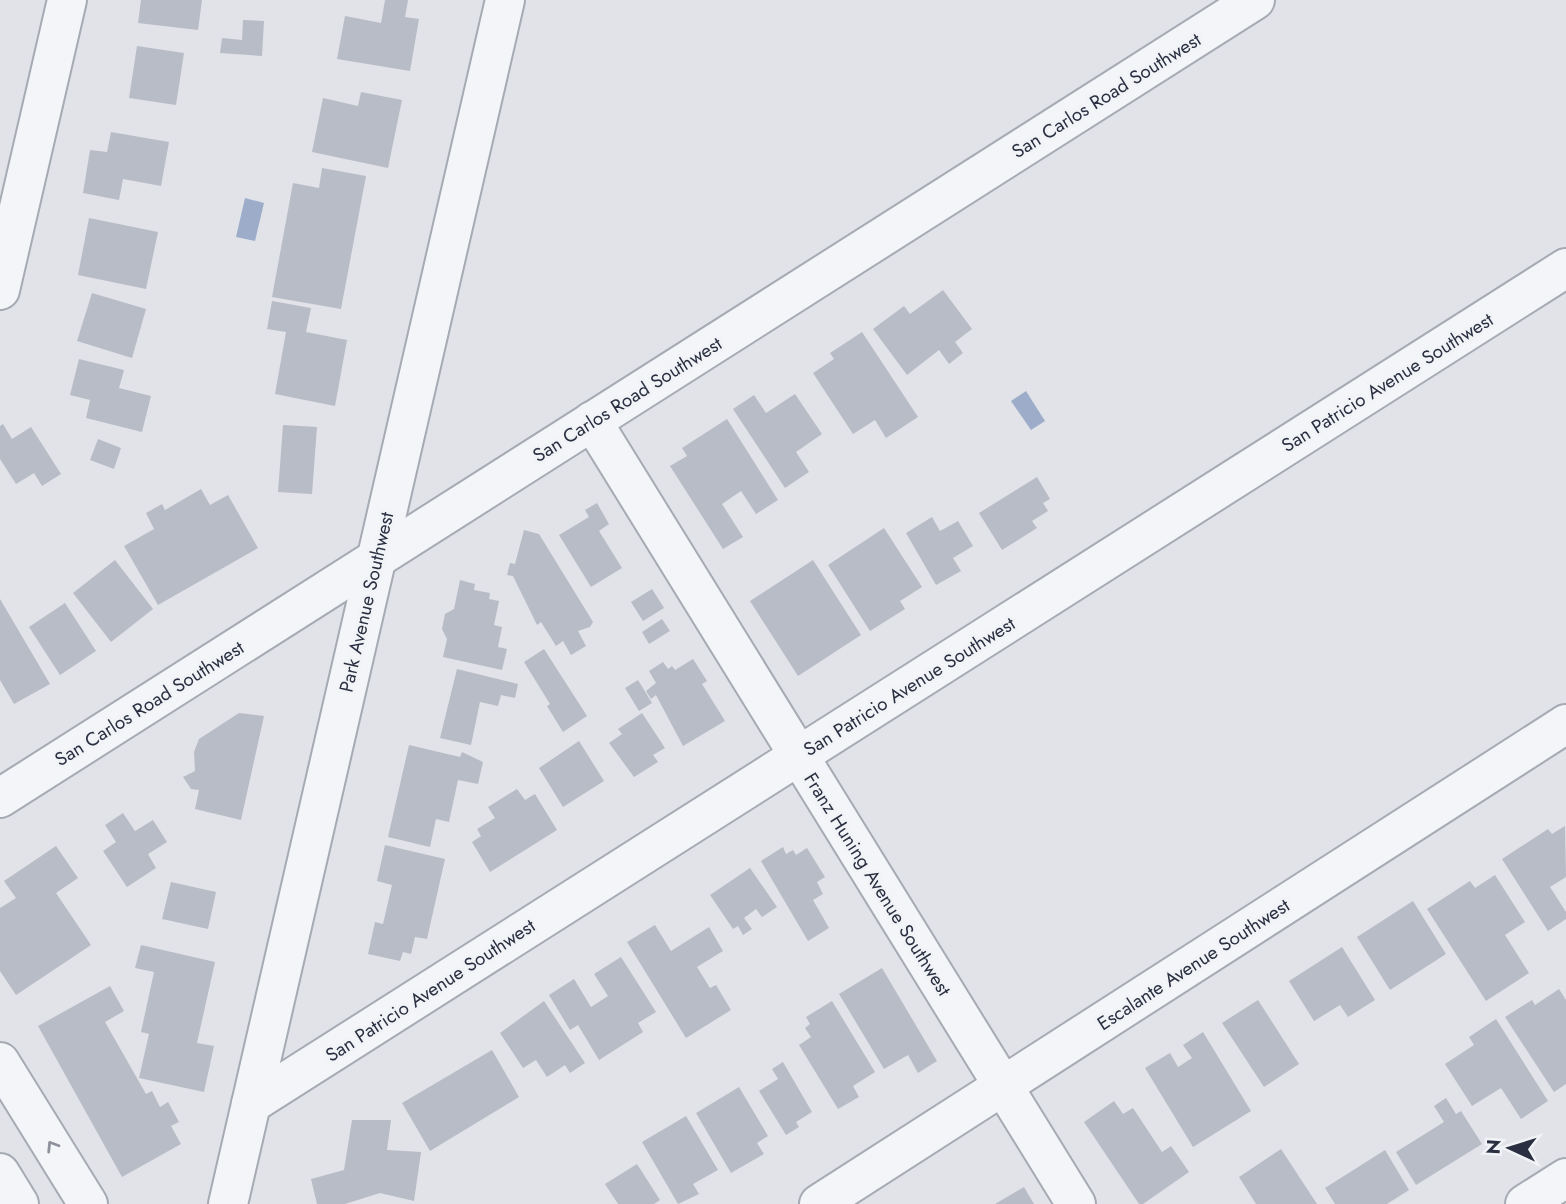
<svg xmlns="http://www.w3.org/2000/svg" width="1566" height="1204" font-family="Jost,sans-serif">
  <style>
    .water { fill: #9dadc9 }
    .building { fill: #b8bcc6 }
    .lines { fill: none; stroke-linecap: round; stroke-linejoin: round }
    .minor-casing { stroke: #a6aab3; stroke-width: 42 }
    .minor { stroke: #f4f5f8; stroke-width: 38 }
    .oneway { stroke: #8f929c }
    .labels { text-anchor: middle; stroke-width: 6; stroke-linejoin: round; paint-order: stroke }
    .street-label { font-size: 19px; fill: #2a3041; stroke: #f1f3f7 }
  </style>
  <rect width="100%" height="100%" fill="#e1e3e9"/>
  <g class="water">
    <path d="M245,198L264,203L255,241L236,237Z"/>
    <path d="M1026,391L1045,421L1031,430L1011,401Z"/>
  </g>
  <g class="building">
    <path d="M141,0H202L198,30L138,23Z"/>
    <path d="M385,0H408L405,17L419,19L410,71L337,59L345,16L381,23Z"/>
    <path d="M243,20L264,21L262,56L220,53L222,38L242,40Z"/>
    <path d="M137,46L184,53L176,105L129,98Z"/>
    <path d="M361,92L402,100L388,168L312,152L323,98L358,106Z"/>
    <path d="M111,132L169,142L161,186L123,179L119,200L83,193L90,150L107,152Z"/>
    <path d="M322,168L366,176L341,309L272,297L293,183L319,188Z"/>
    <path d="M89,218L158,232L146,289L78,275Z"/>
    <path d="M943,290L972,329L955,342L963,353L949,364L939,350L907,375L873,329L904,306L910,314Z"/>
    <path d="M92,293L146,309L132,358L77,341Z"/>
    <path d="M272,301L311,308L306,332L347,340L335,406L275,394L286,332L267,329Z"/>
    <path d="M862,332L918,417L886,438L875,420L853,434L813,373L834,359L830,353Z"/>
    <path d="M79,359L124,370L119,388L151,396L142,432L86,418L90,400L70,395Z"/>
    <path d="M795,394L822,434L796,452L809,472L785,488L733,409L754,395L766,413Z"/>
    <path d="M727,419L778,500L756,514L741,491L722,504L743,537L723,549L670,466L687,456L682,448Z"/>
    <path d="M3,424L12,439L31,427L61,474L42,486L34,473L16,484L0,459V426Z"/>
    <path d="M283,425L317,427L312,494L278,492Z"/>
    <path d="M98,439L121,448L114,469L90,460Z"/>
    <path d="M1037,477L1050,499L1043,503L1048,511L1032,521L1037,528L1002,550L979,513Z"/>
    <path d="M201,489L210,505L228,495L258,548L158,605L124,546L154,529L146,513L162,504L165,510Z"/>
    <path d="M597,503L609,524L599,531L622,568L591,587L559,535L589,517L585,510Z"/>
    <path d="M932,517L940,531L958,521L973,546L953,558L961,571L936,585L906,533Z"/>
    <path d="M884,528L922,587L900,601L905,609L870,631L828,565Z"/>
    <path d="M524,530L539,534L593,622L590,627L578,631L586,646L571,655L563,641L556,646L541,622L537,625L513,576L507,575L510,563L515,564Z"/>
    <path d="M115,560L153,609L111,642L73,593Z"/>
    <path d="M813,560L861,635L798,676L750,601Z"/>
    <path d="M460,580L475,584L474,590L490,593L489,599L499,601L494,625L502,627L498,647L507,649L502,670L443,657L447,639L442,629L445,614L454,609Z"/>
    <path d="M652,589L664,608L643,621L631,602Z"/>
    <path d="M0,599L50,684L14,704L0,680Z"/>
    <path d="M65,603L96,651L60,675L29,627Z"/>
    <path d="M662,619L670,631L649,644L642,632Z"/>
    <path d="M544,649L587,716L563,732L547,706L550,704L524,662Z"/>
    <path d="M693,659L707,681L702,684L725,721L683,746L656,695L651,699L646,691L656,683L649,671L663,662L668,669L672,666L675,670Z"/>
    <path d="M457,669L518,684L515,698L501,695L498,706L480,702L471,745L440,738Z"/>
    <path d="M638,680L652,703L639,711L625,688Z"/>
    <path d="M239,713L264,716L241,820L195,809L199,790L191,789L183,777L195,771L194,752L199,739Z"/>
    <path d="M642,713L665,748L653,755L658,762L634,777L609,743L622,734L618,729Z"/>
    <path d="M579,741L604,781L563,807L539,768Z"/>
    <path d="M409,745L460,757L462,752L483,762L478,784L458,780L449,822L436,819L430,847L388,837Z"/>
    <path d="M517,789L525,800L535,794L557,830L490,872L472,842L481,836L477,829L495,818L488,807Z"/>
    <path d="M123,813L135,831L153,820L167,842L148,854L156,868L127,887L103,851L116,842L105,825Z"/>
    <path d="M1565,826L1566,877L1550,887L1566,912V919L1548,931L1502,859L1548,829L1552,834Z"/>
    <path d="M385,845L445,859L427,939L415,937L411,954L403,952L400,961L368,954L375,922L383,924L392,885L377,881Z"/>
    <path d="M56,846L78,878L56,893L91,945L16,995L0,971V908L16,898L4,881Z"/>
    <path d="M783,847L786,854L793,850L796,855L807,848L825,877L817,882L823,894L813,900L829,928L808,941L761,861Z"/>
    <path d="M750,868L777,907L762,917L756,909L744,918L752,929L743,935L738,926L733,929L710,895Z"/>
    <path d="M1495,875L1525,922L1505,935L1529,973L1486,1001L1427,909L1470,881L1475,888Z"/>
    <path d="M171,882L216,892L208,929L162,919Z"/>
    <path d="M1413,901L1446,954L1390,990L1357,937Z"/>
    <path d="M655,925L671,951L709,927L723,951L697,967L710,988L716,985L731,1010L686,1038L627,942Z"/>
    <path d="M141,945L215,962L197,1043L214,1046L204,1092L139,1078L149,1034L141,1032L154,972L135,968Z"/>
    <path d="M1342,947L1375,1000L1348,1017L1340,1005L1314,1021L1289,981Z"/>
    <path d="M621,957L656,1012L638,1023L643,1032L599,1060L578,1025L570,1030L549,995L574,979L591,1007L608,996L594,974Z"/>
    <path d="M882,968L937,1061L918,1073L908,1055L884,1069L839,994Z"/>
    <path d="M110,986L124,1011L105,1022L146,1094L152,1091L160,1107L168,1102L179,1122L171,1126L181,1144L122,1177L38,1026Z"/>
    <path d="M1559,989L1566,1000V1084L1554,1092L1505,1017L1532,1000L1535,1005Z"/>
    <path d="M1258,1000L1299,1064L1264,1087L1222,1023Z"/>
    <path d="M544,1001L585,1063L570,1073L565,1065L547,1077L536,1060L523,1068L500,1033Z"/>
    <path d="M832,1001L875,1072L853,1086L859,1097L838,1109L799,1045L811,1037L805,1028L810,1024L806,1017Z"/>
    <path d="M1496,1019L1548,1101L1521,1119L1501,1088L1472,1106L1445,1064L1474,1045L1469,1037Z"/>
    <path d="M1203,1032L1251,1111L1193,1147L1145,1068L1170,1053L1178,1067L1192,1058L1183,1045Z"/>
    <path d="M492,1050L519,1097L430,1151L402,1103Z"/>
    <path d="M783,1062L812,1112L796,1122L799,1127L786,1135L759,1091L778,1079L772,1069Z"/>
    <path d="M739,1087L768,1136L757,1143L764,1154L731,1173L696,1113Z"/>
    <path d="M1446,1098L1456,1114L1461,1111L1482,1144L1416,1185L1396,1152L1444,1122L1434,1106Z"/>
    <path d="M1114,1101L1123,1114L1133,1108L1162,1152L1171,1146L1189,1172L1143,1204H1139L1084,1122Z"/>
    <path d="M686,1116L718,1170L693,1184L699,1194L678,1204L642,1142Z"/>
    <path d="M352,1120H391L387,1150L421,1152L414,1201L380,1193L345,1204H317L311,1179L344,1170Z"/>
    <path d="M1281,1149L1317,1204H1256L1239,1177Z"/>
    <path d="M1385,1150L1409,1190L1387,1204H1335L1325,1188Z"/>
    <path d="M637,1164L660,1200L654,1204H618L605,1184Z"/>
    <path d="M1024,1187L1034,1204H995Z"/>
  </g>
  <g class="lines">
    <defs>
      <g id="minor">
        <path d="M0,290L67,0"/>
        <path d="M592,421L1076,1204"/>
        <path d="M0,798L1255,0"/>
        <path d="M0,1062L88,1204"/>
        <path d="M251,1104L1566,268"/>
        <path d="M0,1173L19,1204"/>
        <path d="M228,1204L505,0"/>
        <path d="M819,1204L1566,724"/>
        <path d="M1525,1204L1566,1178"/>
      </g>
    </defs>
    <use href="#minor" class="minor-casing"/>
    <use href="#minor" class="minor"/>
  </g>
  <defs><path id="oneway-chevron" d="M-2-3.5L2.5 0L-2 3.5" fill="none" stroke-width="1.6" stroke-linecap="round" stroke-linejoin="round" transform="scale(1.75)"/></defs>
  <use class="oneway" href="#oneway-chevron" transform="translate(52 1146) rotate(-122)"/>
  <g class="labels">
    <g class="street-label">
      <text transform="translate(1106 95) rotate(-32)" y="7">San Carlos Road Southwest</text>
      <text transform="translate(1387 382) rotate(-32)" y="7">San Patricio Avenue Southwest</text>
      <text transform="translate(627 399) rotate(-32)" y="7">San Carlos Road Southwest</text>
      <text transform="translate(366 602) rotate(-77)" y="7">Park Avenue Southwest</text>
      <text transform="translate(909 686) rotate(-32)" y="7">San Patricio Avenue Southwest</text>
      <text transform="translate(149 703) rotate(-32)" y="7">San Carlos Road Southwest</text>
      <text transform="translate(878 884) rotate(58)" y="7">Franz Huning Avenue Southwest</text>
      <text transform="translate(1193 964) rotate(-33)" y="7">Escalante Avenue Southwest</text>
      <text transform="translate(430 990) rotate(-33)" y="7">San Patricio Avenue Southwest</text>
    </g>
  </g>
  <g transform="translate(1510 1148) rotate(274)" stroke="#f1f3f7" stroke-width="5" paint-order="stroke">
  <path d="M0-5L12 26L0 18L-12 26Z" fill="#2a3041"/>
  <text y="-10" font-size="19" font-weight="bold" text-anchor="middle" fill="#2a3041">N</text>
  </g>
</svg>
